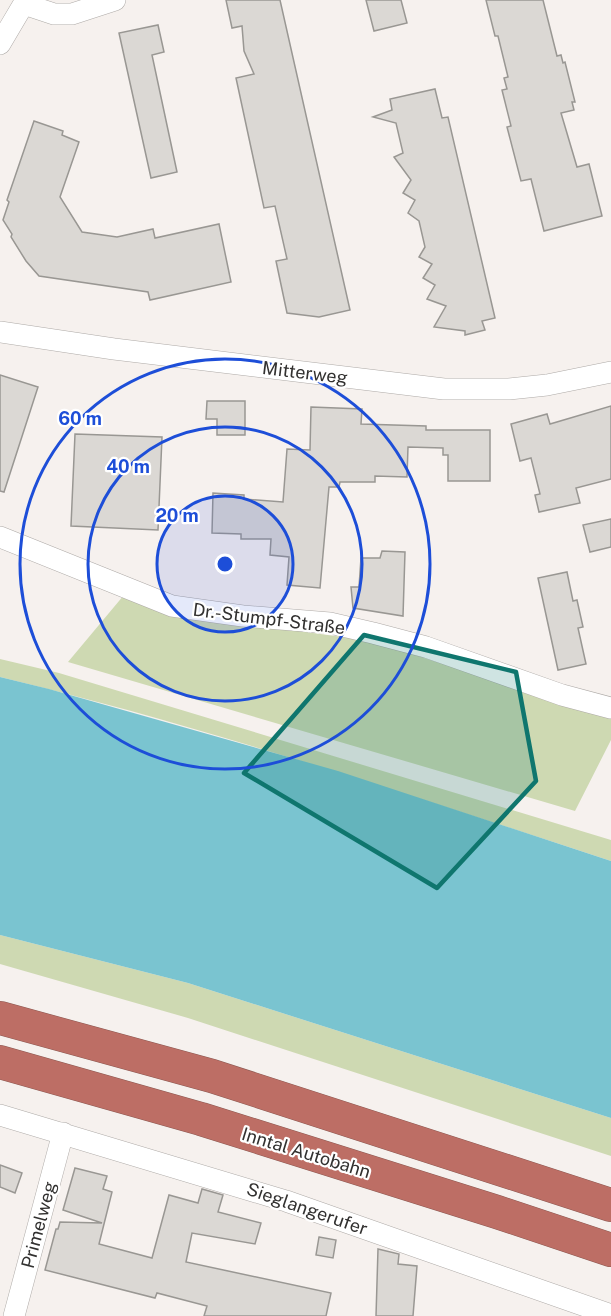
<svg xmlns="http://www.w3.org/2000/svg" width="611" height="1316" font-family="'Public Sans',sans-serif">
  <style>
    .green { fill: #ced9b2 }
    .water { fill: #7ac4d0 }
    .building { fill: #dbd8d4; stroke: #999793; stroke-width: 1.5 }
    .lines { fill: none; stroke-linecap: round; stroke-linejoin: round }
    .street-casing { stroke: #aeaaa7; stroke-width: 22 }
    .highway-casing { stroke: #8c5952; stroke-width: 34 }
    .street { stroke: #fff; stroke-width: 21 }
    .highway { stroke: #bd6e65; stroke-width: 33 }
    .marked { fill: #0f766e; fill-opacity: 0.2; stroke: #0f766e; stroke-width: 4.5; stroke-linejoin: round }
    .ring { fill: none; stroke: #1d4ed8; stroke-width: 3 }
    .labels { text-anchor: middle; stroke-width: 4.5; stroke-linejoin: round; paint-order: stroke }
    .street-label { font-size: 18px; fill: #323130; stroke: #fff }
    .centre { fill: #1d4ed8; stroke: #fff; stroke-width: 3 }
    .ring-label { font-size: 18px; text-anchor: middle; font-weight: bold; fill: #1d4ed8; stroke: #fff; stroke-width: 4.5; stroke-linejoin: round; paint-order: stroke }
  </style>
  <rect width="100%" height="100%" fill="#f6f1ee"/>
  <g class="green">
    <path d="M124,595L173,614L372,641L611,719V740L575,811L68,662Z"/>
    <path d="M0,659L59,673L611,840V861C409,795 207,727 0,677Z"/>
    <path d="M0,935L188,983L611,1118V1156L188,1018L0,964Z"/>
  </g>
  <path class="water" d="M0,677L49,689L338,771L611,861V1118L188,983L0,935Z"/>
  <g class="building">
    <path d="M226,0H280L350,310L319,317L287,313L276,261L287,259L275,206L264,208L236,78L254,74L244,51L242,26L232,28Z"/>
    <path d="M366,0H401L407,23L374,31Z"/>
    <path d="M486,0H543L557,56L561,55L563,63L565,62L575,102H572L574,110L561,113L577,167L589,164L602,216L544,231L531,179L521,181L507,127L511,126L502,90L507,89L504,78L508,77L498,36H495Z"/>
    <path d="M158,25L164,52L152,55L177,172L151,178L119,33Z"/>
    <path d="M435,89L442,118L448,117L495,318L482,321L485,330L465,335V331L434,327L446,306L427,299L435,285L423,278L432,264L419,257L425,247L419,221L408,213L415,200L403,193L411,180L394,157L403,153L396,123L373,117L392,110L390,99Z"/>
    <path d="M34,121L63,131L62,135L79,142L60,197L82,232L117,237L153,229L155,238L219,224L231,282L150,300L148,292L39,276L26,261L11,237L12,234L3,220L9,202L7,200Z"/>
    <path d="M0,375L38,387L4,492L0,491Z"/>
    <path d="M207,401H245V435H217V419H206Z"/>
    <path d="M611,406V479L576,488L580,503L539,512L535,495L540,494L531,458L520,461L511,424L547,414L550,424Z"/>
    <path d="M311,407L362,409L361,424L426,426V430H490V481H448V455H443V448L408,447L407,477L375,476V482H340L339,487H329L320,588L287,585L289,557L270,555L271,539H241V534L212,533L213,493L244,495V499L283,502L287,449L310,450Z"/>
    <path d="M75,434L162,437L158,530L71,526Z"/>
    <path d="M611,519V547L590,552L583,525Z"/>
    <path d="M382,551L405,552L403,616L353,608L351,587H359L361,558H380Z"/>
    <path d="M567,572L573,601L577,600L583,627L578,628L586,664L558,670L538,578Z"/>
    <path d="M0,1165L22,1173L15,1193L0,1187Z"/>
    <path d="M75,1168L107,1176L103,1189L112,1192L99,1244L152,1258L169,1195L198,1203L202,1189L223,1195L218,1212L261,1223L255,1244L192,1233L186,1262L331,1293L326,1316H204L207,1306L157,1293L155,1298L45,1270L56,1229H58L60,1222L102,1223L63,1210Z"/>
    <path d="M319,1237L336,1240L333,1258L316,1255Z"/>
    <path d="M378,1249L399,1254L398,1264L417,1266L413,1316H376Z"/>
  </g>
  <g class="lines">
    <defs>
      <g id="street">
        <path d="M24,4L54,14H72L115,0"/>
        <path d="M0,44L26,0"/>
        <path d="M0,332L114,349L444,389H509L547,385L611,372"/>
        <path d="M0,537L172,606L243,616L330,623L373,633L426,647L562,695L611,708"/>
        <path d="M0,1115L286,1201L611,1315"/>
        <path d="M14,1316L63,1133"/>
      </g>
      <g id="highway">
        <path d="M0,1018L212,1076L611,1205"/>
        <path d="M0,1062L201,1119L497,1212L611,1250"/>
      </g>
    </defs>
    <use href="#street" class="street-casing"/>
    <use href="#highway" class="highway-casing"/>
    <use href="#street" class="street"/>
    <use href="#highway" class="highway"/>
  </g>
  <path class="marked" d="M364,635L516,672L536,781L437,888L244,773Z"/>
  <circle cx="225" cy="564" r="68" fill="#1d4ed8" fill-opacity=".12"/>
  <g class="ring">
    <circle cx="225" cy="564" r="68"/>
    <circle cx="225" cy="564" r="137"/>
    <circle cx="225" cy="564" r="205"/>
  </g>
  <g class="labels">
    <g class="street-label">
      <text transform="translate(305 373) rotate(7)" y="6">Mitterweg</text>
      <text transform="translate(269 619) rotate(7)" y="6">Dr.-Stumpf-Straße</text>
      <text transform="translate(306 1153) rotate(17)" y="6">Inntal Autobahn</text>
      <text transform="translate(307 1209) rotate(19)" y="6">Sieglangerufer</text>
      <text transform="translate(39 1225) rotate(-75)" y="6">Primelweg</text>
    </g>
  </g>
  <circle cx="225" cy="564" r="9" class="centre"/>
  <g class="ring-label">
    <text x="80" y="425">60 m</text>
    <text x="128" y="473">40 m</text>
    <text x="177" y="522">20 m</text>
  </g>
</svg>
